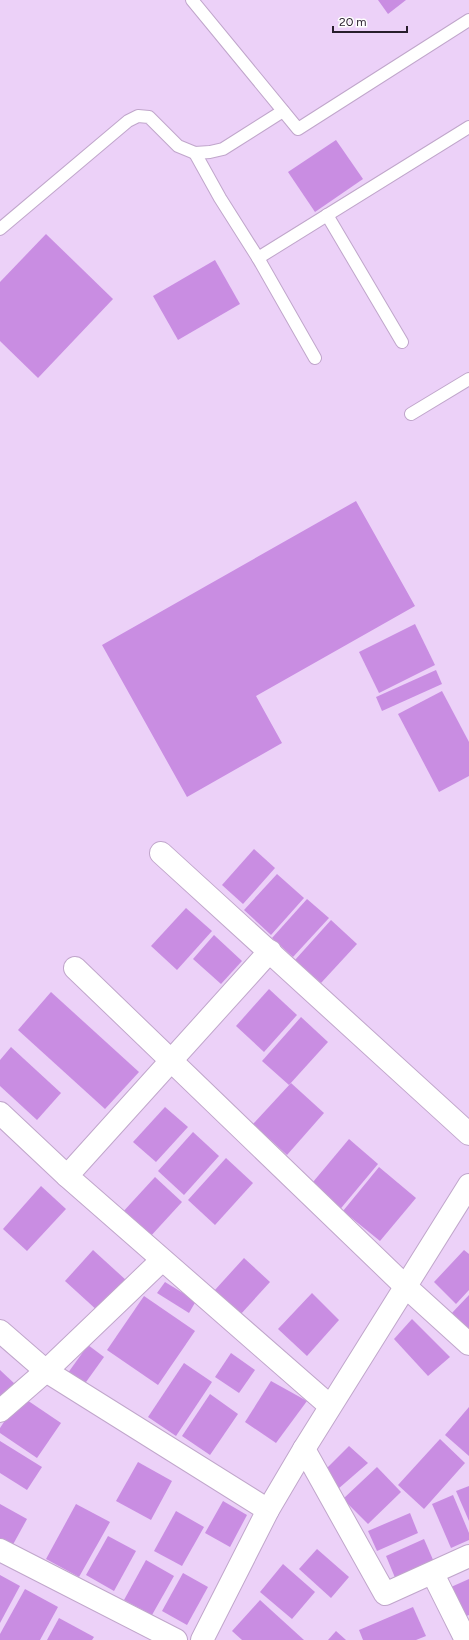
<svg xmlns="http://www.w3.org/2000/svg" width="469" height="1640" font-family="Figtree,sans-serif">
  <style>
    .building { fill: #c98de2 }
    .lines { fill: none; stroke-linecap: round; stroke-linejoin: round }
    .lane-casing { stroke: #c0a6cb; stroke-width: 14 }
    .street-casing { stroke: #c0a6cb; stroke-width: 24 }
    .lane { stroke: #fff; stroke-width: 12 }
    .street { stroke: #fff; stroke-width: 22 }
  </style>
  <rect width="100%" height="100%" fill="#ecd1f8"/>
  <g class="building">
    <path d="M378,0H406L388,14Z"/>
    <path d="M336,140L363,179L315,212L288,172Z"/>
    <path d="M46,234L113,299L38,378L0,341V282Z"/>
    <path d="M215,260L240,304L178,340L153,296Z"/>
    <path d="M356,501L415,606L256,696L282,743L187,797L102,645Z"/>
    <path d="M415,624L435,665L379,693L359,652Z"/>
    <path d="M436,670L442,684L382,711L376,697Z"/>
    <path d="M442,691L469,742V776L439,792L398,714Z"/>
    <path d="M254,849L275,868L243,904L222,885Z"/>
    <path d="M277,874L304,898L271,935L244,910Z"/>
    <path d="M307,899L329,918L293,957L272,938Z"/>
    <path d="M186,908L212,931L177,970L151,946Z"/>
    <path d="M331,920L357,944L321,983L295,960Z"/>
    <path d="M214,935L242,961L221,984L193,959Z"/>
    <path d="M269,989L297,1015L264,1052L236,1026Z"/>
    <path d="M51,992L139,1072L105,1109L18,1030Z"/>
    <path d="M301,1017L328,1042L289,1085L262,1061Z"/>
    <path d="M11,1047L61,1093L37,1120L0,1086V1060Z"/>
    <path d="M291,1083L324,1113L287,1155L253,1124Z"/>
    <path d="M165,1107L188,1127L156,1162L133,1142Z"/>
    <path d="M193,1132L219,1156L184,1195L158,1171Z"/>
    <path d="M349,1139L378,1164L337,1213L308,1188Z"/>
    <path d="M226,1158L253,1183L215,1225L188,1200Z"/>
    <path d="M379,1167L416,1198L380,1241L343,1211Z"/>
    <path d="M155,1177L182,1202L149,1238L121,1214Z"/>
    <path d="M41,1186L66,1209L27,1251L3,1229Z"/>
    <path d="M93,1250L127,1281L99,1312L65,1281Z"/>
    <path d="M464,1250L469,1254V1290L456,1304L434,1282Z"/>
    <path d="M244,1258L270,1282L240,1315L214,1291Z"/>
    <path d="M165,1282L196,1301L189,1313L157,1293Z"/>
    <path d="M312,1293L339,1320L307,1356L278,1329Z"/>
    <path d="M469,1295V1333L450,1315Z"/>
    <path d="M144,1296L195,1331L158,1385L107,1350Z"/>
    <path d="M412,1319L450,1357L428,1376L394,1339Z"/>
    <path d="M88,1345L104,1357L81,1389L65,1377Z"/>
    <path d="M231,1353L255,1370L239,1393L215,1377Z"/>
    <path d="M184,1363L212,1382L176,1436L148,1417Z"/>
    <path d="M0,1370L16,1385L4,1398L0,1395Z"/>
    <path d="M271,1381L307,1401L276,1443L245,1422Z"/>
    <path d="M210,1394L238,1414L210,1455L182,1436Z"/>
    <path d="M21,1396L61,1423L37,1458L0,1433V1428Z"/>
    <path d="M469,1407V1456L445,1435Z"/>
    <path d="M440,1439L465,1463L424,1509L398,1485Z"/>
    <path d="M0,1441L42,1467L27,1490L0,1473Z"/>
    <path d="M349,1446L368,1463L338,1489L324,1471Z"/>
    <path d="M138,1462L172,1481L151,1520L116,1501Z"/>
    <path d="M377,1467L401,1492L368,1524L343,1499Z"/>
    <path d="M469,1486V1521L456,1491Z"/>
    <path d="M453,1495L469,1533V1540L451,1548L432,1504Z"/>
    <path d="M223,1501L247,1515L230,1547L205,1533Z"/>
    <path d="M0,1504L27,1519L10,1550L0,1545Z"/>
    <path d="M76,1504L110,1522L79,1577L46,1559Z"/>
    <path d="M176,1511L204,1527L182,1566L154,1551Z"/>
    <path d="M410,1513L418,1533L377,1551L368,1531Z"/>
    <path d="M108,1536L136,1551L114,1591L86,1575Z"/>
    <path d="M424,1539L434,1562L396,1580L386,1556Z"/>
    <path d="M317,1549L349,1577L331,1598L299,1569Z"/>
    <path d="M146,1560L174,1576L152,1615L124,1600Z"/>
    <path d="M283,1564L315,1592L292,1619L260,1592Z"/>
    <path d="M183,1573L208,1587L187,1625L162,1611Z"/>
    <path d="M0,1575L20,1586L0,1623Z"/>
    <path d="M469,1579V1615L464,1617L451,1587Z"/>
    <path d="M25,1589L58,1607L40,1640H0V1634Z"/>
    <path d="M260,1600L304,1640H242L232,1631Z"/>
    <path d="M413,1607L426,1636L416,1640H363L359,1630Z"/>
    <path d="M59,1618L94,1637L92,1640H47Z"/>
    <path d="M336,1631L346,1640H328Z"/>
  </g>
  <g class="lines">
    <defs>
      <g id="lane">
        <path d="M192,0L298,129L469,20"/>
        <path d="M195,153L220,198L258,258L315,358"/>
        <path d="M327,215L402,342"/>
        <path d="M0,229L128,121L138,116L149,117L178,146L195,153L210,152L223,149L283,111"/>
        <path d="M258,258L469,127"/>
        <path d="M411,414L469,379"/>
      </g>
      <g id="street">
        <path d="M161,853L469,1134"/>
        <path d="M270,951L67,1176L330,1406"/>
        <path d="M75,968L405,1286L469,1344"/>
        <path d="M0,1113L67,1176"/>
        <path d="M0,1331L46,1371L268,1510"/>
        <path d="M0,1411L46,1371L162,1260"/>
        <path d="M304,1449L385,1594L469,1556"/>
        <path d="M0,1550L176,1640"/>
        <path d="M433,1574L466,1640"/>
        <path d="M202,1640L268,1510L304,1449L469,1185"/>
      </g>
    </defs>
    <use href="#lane" class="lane-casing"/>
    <use href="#street" class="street-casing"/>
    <use href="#lane" class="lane"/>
    <use href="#street" class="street"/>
  </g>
  <path d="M333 26v6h74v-6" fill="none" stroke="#281e2c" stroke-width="2"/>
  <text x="339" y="26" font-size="12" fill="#281e2c" stroke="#fdfdfd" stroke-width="3" paint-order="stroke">20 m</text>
</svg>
